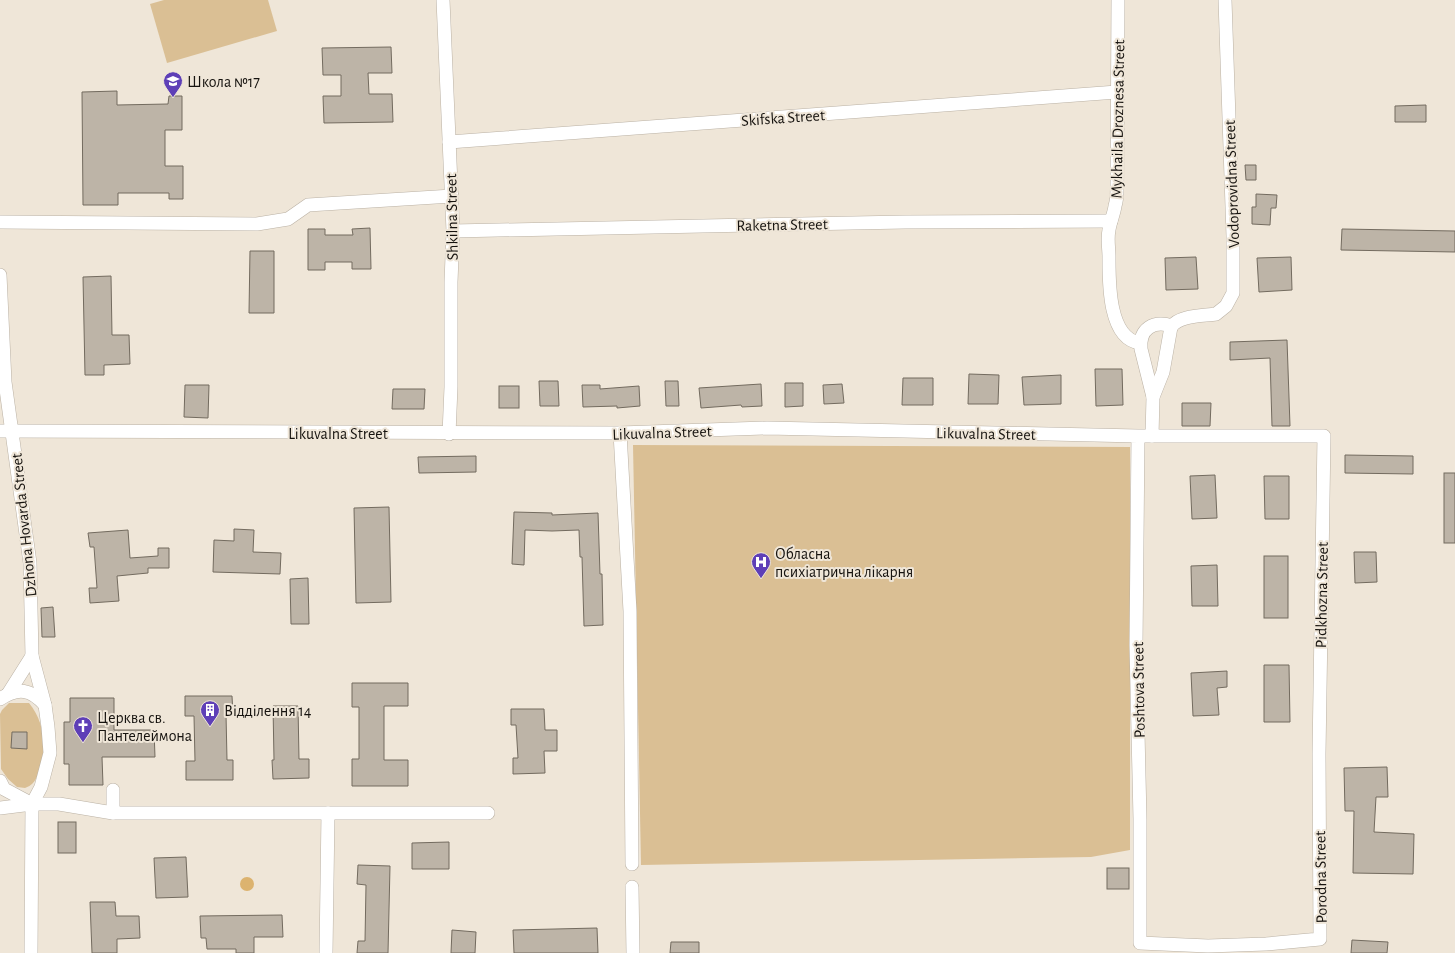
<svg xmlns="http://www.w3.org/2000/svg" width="1455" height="953" font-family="'Alegreya Sans',sans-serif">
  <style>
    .green { fill: #dabf94 }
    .water { fill: #dcb36f }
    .building { fill: #bdb4a7; stroke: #736b5f }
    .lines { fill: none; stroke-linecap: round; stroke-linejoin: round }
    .minor-casing { stroke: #bab1a4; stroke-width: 14 }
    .minor { stroke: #fff; stroke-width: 13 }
    .labels { text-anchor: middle; stroke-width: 4; stroke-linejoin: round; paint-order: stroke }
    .poi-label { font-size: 16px; fill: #16130f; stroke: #efe6d8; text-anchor: start }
    .street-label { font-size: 16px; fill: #16130f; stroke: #efe6d8 }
  </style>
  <rect width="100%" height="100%" fill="#efe6d8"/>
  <g class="green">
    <path d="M164,0H268L277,31L167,63L150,4Z"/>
    <path d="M633,445L1130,447V850L1091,857L641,865Z"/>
    <path d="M9,703H29C44,721 46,744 41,766C39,771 37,779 33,783C31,785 28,787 25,788L17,787L8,779L1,769L0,714L2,710Z"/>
  </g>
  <circle class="water" cx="247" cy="884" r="7"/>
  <g class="building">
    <path d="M391,47L392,73H368L369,94H392L393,122L324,123L323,96H341V75H323L322,48Z"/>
    <path d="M117,91V105L168,104L169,96H182V130H165V166H183V199H169V193H118V205H83L82,92Z"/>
    <path d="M1426,105V122H1395V106Z"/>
    <path d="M1245,165H1256V180H1246Z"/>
    <path d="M1256,194L1277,195L1276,208H1271L1270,225L1252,224V207H1256Z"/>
    <path d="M370,228L371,269H352V262H325V270H308V229H325V235H353L352,229Z"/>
    <path d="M1342,229L1455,231V252L1341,250Z"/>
    <path d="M250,251H274V313H249Z"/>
    <path d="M1196,257L1198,289L1166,290L1165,258Z"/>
    <path d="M1291,257L1292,290L1259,292L1257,258Z"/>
    <path d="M111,276L112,335H129L130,364L104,365V375H85L83,277Z"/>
    <path d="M1287,340L1290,426H1272L1270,358L1230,360V342Z"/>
    <path d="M1095,369H1122L1123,405L1096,406Z"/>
    <path d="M969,374L999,375L998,404H968Z"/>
    <path d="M1061,375V404L1024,405L1022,377Z"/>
    <path d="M903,378H933V405H902Z"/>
    <path d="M539,381H558L559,406H540Z"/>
    <path d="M665,381H678L679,406H666Z"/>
    <path d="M785,383H803V406L785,407Z"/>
    <path d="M761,384L762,406L742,407L741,405L701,408L699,388Z"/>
    <path d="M842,384L844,403L824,404L823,385Z"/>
    <path d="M185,385H209L208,418L184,417Z"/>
    <path d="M582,385H600V389L639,386L640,406L617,408V406L583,407Z"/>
    <rect x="499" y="386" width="20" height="22"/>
    <path d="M393,389H425L424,409H392Z"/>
    <path d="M1182,403H1211L1210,426H1182Z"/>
    <path d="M1345,455L1413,456V474L1345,473Z"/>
    <path d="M476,456V472L419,473L418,457Z"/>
    <rect x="1444" y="473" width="11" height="70"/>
    <path d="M1215,475L1217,518L1192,519L1190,476Z"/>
    <path d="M1264,476H1289V519H1265Z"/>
    <path d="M389,507L391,602L356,603L354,508Z"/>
    <path d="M514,512L552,513V515L598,513L600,574H602L603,625L584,626L582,557H580L579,530L552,531L525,530L524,565L512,564Z"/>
    <path d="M234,529L254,530L253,552L281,553L280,574L213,572L214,540L234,541Z"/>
    <path d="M128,530L130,558L158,556V548H169V568H148V573L117,576L119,601L90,603L89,588H97L94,547H90L88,533Z"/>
    <path d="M1354,552H1376L1377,582L1355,583Z"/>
    <rect x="1264" y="556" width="24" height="62"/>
    <path d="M1217,565L1218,606H1192L1191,566Z"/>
    <path d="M308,578L309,624H291L290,579Z"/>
    <path d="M53,607L55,637H42L41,608Z"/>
    <path d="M1264,665H1289L1290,722H1264Z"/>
    <path d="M1227,671V687L1217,688L1219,715L1193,716L1191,673Z"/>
    <path d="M352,683H408V706H384V760H408V786H352V759H359V707H352Z"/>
    <path d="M185,696H232L233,714H226L227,760H233V780H186V761H195L194,716H185Z"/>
    <path d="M70,698H114V730H154L155,757H102L103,785H69V764H64V722H70Z"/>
    <path d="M273,706H298L299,759H309V778L273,779L272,760H274Z"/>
    <path d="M511,709H544L545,730H557V751H544L545,773L513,774V758H518L516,725H511Z"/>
    <path d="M12,732H27V749L11,748Z"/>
    <path d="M1387,767L1388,797H1376L1374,832L1414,834L1413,874L1353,873L1354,811H1345L1344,768Z"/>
    <rect x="58" y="822" width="18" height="31"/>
    <path d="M449,842V869H412V843Z"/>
    <path d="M186,857L188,897L156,898L154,858Z"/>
    <path d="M358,865L390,866L388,953H357L358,941H365L366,885L357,884Z"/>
    <rect x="1107" y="868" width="22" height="21"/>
    <path d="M90,902H115L116,916H139L140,938L117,939V953H92Z"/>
    <path d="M282,915L283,937H254V953H236V949H207L206,938H201L200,916Z"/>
    <path d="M597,928L598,953H514L513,930Z"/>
    <path d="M452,930L476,932L475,953H451Z"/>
    <path d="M1352,940L1388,942L1387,953H1351Z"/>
    <path d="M671,942H699V953H670Z"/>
  </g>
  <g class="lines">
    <defs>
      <g id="minor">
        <path d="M443,0L453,231L451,282V387L449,434"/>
        <path d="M1118,0L1117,188C1117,194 1117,200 1115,206C1114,214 1110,222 1109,230C1107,239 1109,248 1109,257C1109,281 1108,339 1140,343"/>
        <path d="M449,142L1117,92"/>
        <path d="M0,222L257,224L288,219L308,205L452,196"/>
        <path d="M453,231L905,222L1111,221"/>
        <path d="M0,275L5,382L30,563L32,656L45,705L48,727L50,753L41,787L32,804L31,953"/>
        <path d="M1153,397L1141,349C1139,329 1153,320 1172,326"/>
        <path d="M0,431L620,433L767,428L1138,436H1324L1319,754L1320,939L1266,944L1208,946L1140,943V819L1136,645L1138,436"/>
        <path d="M620,433L630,611L632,864"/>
        <path d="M1152,436L1153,397L1163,372L1171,327C1179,315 1203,316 1216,314L1226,306L1233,293V236L1225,0"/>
        <path d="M8,694L32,656"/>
        <path d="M0,699C18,687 31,689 45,705"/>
        <path d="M0,781L4,789L32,804"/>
        <path d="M0,808L32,804H59L113,813H488"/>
        <path d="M113,813V790"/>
        <path d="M632,887L633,953"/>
        <path d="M326,953L328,813"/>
      </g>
    </defs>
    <use href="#minor" class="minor-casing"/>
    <use href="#minor" class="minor"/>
  </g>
  <defs>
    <symbol id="school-pin" viewBox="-11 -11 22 30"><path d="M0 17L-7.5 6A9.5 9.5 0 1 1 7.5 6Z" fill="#5e3fb7" stroke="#efe6d8"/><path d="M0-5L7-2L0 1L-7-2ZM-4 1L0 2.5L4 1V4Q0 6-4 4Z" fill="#fff"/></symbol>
    <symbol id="hospital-pin" viewBox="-11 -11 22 30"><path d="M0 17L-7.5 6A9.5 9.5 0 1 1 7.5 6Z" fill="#5e3fb7" stroke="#efe6d8"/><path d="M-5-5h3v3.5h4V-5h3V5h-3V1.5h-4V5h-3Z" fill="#fff"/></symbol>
    <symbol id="building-pin" viewBox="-11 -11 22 30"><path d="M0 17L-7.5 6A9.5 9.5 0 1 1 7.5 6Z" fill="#5e3fb7" stroke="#efe6d8"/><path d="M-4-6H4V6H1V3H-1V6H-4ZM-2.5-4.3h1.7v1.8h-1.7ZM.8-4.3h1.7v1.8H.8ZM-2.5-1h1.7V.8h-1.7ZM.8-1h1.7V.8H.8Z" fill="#fff"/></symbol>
    <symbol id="church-pin" viewBox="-11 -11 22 30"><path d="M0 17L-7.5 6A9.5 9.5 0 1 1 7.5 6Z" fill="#5e3fb7" stroke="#efe6d8"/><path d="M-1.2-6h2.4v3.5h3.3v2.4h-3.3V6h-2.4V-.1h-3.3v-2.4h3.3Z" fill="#fff"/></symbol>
  </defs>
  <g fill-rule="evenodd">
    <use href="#school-pin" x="162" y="70" width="22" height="30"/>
    <use href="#hospital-pin" x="750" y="551" width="22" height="30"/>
    <use href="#building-pin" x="199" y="699" width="22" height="30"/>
    <use href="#church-pin" x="72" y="715" width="22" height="30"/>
  </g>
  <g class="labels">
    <g class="poi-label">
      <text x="187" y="87">Школа №17</text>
      <text x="775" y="559">Обласна<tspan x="775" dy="18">психіатрична лікарня</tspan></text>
      <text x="224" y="716">Відділення 14</text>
      <text x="97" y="723">Церква св.<tspan x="97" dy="18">Пантелеймона</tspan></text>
    </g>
    <g class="street-label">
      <text transform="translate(783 117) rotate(-4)" y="6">Skifska Street</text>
      <text transform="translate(1117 119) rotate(-89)" y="6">Mykhaila Droznesa Street</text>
      <text transform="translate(1231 184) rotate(-92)" y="6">Vodoprovidna Street</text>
      <text transform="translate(451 217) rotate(-91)" y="6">Shkilna Street</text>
      <text transform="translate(782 224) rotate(-1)" y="6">Raketna Street</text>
      <text transform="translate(662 432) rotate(-2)" y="6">Likuvalna Street</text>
      <text x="338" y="439">Likuvalna Street</text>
      <text transform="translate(986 433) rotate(1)" y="6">Likuvalna Street</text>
      <text transform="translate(23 525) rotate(-96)" y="6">Dzhona Hovarda Street</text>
      <text transform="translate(1321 595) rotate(-89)" y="6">Pidkhozna Street</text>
      <text transform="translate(1138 690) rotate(-91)" y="6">Poshtova Street</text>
      <text transform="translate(1320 877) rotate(-91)" y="6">Porodna Street</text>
    </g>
  </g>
</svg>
